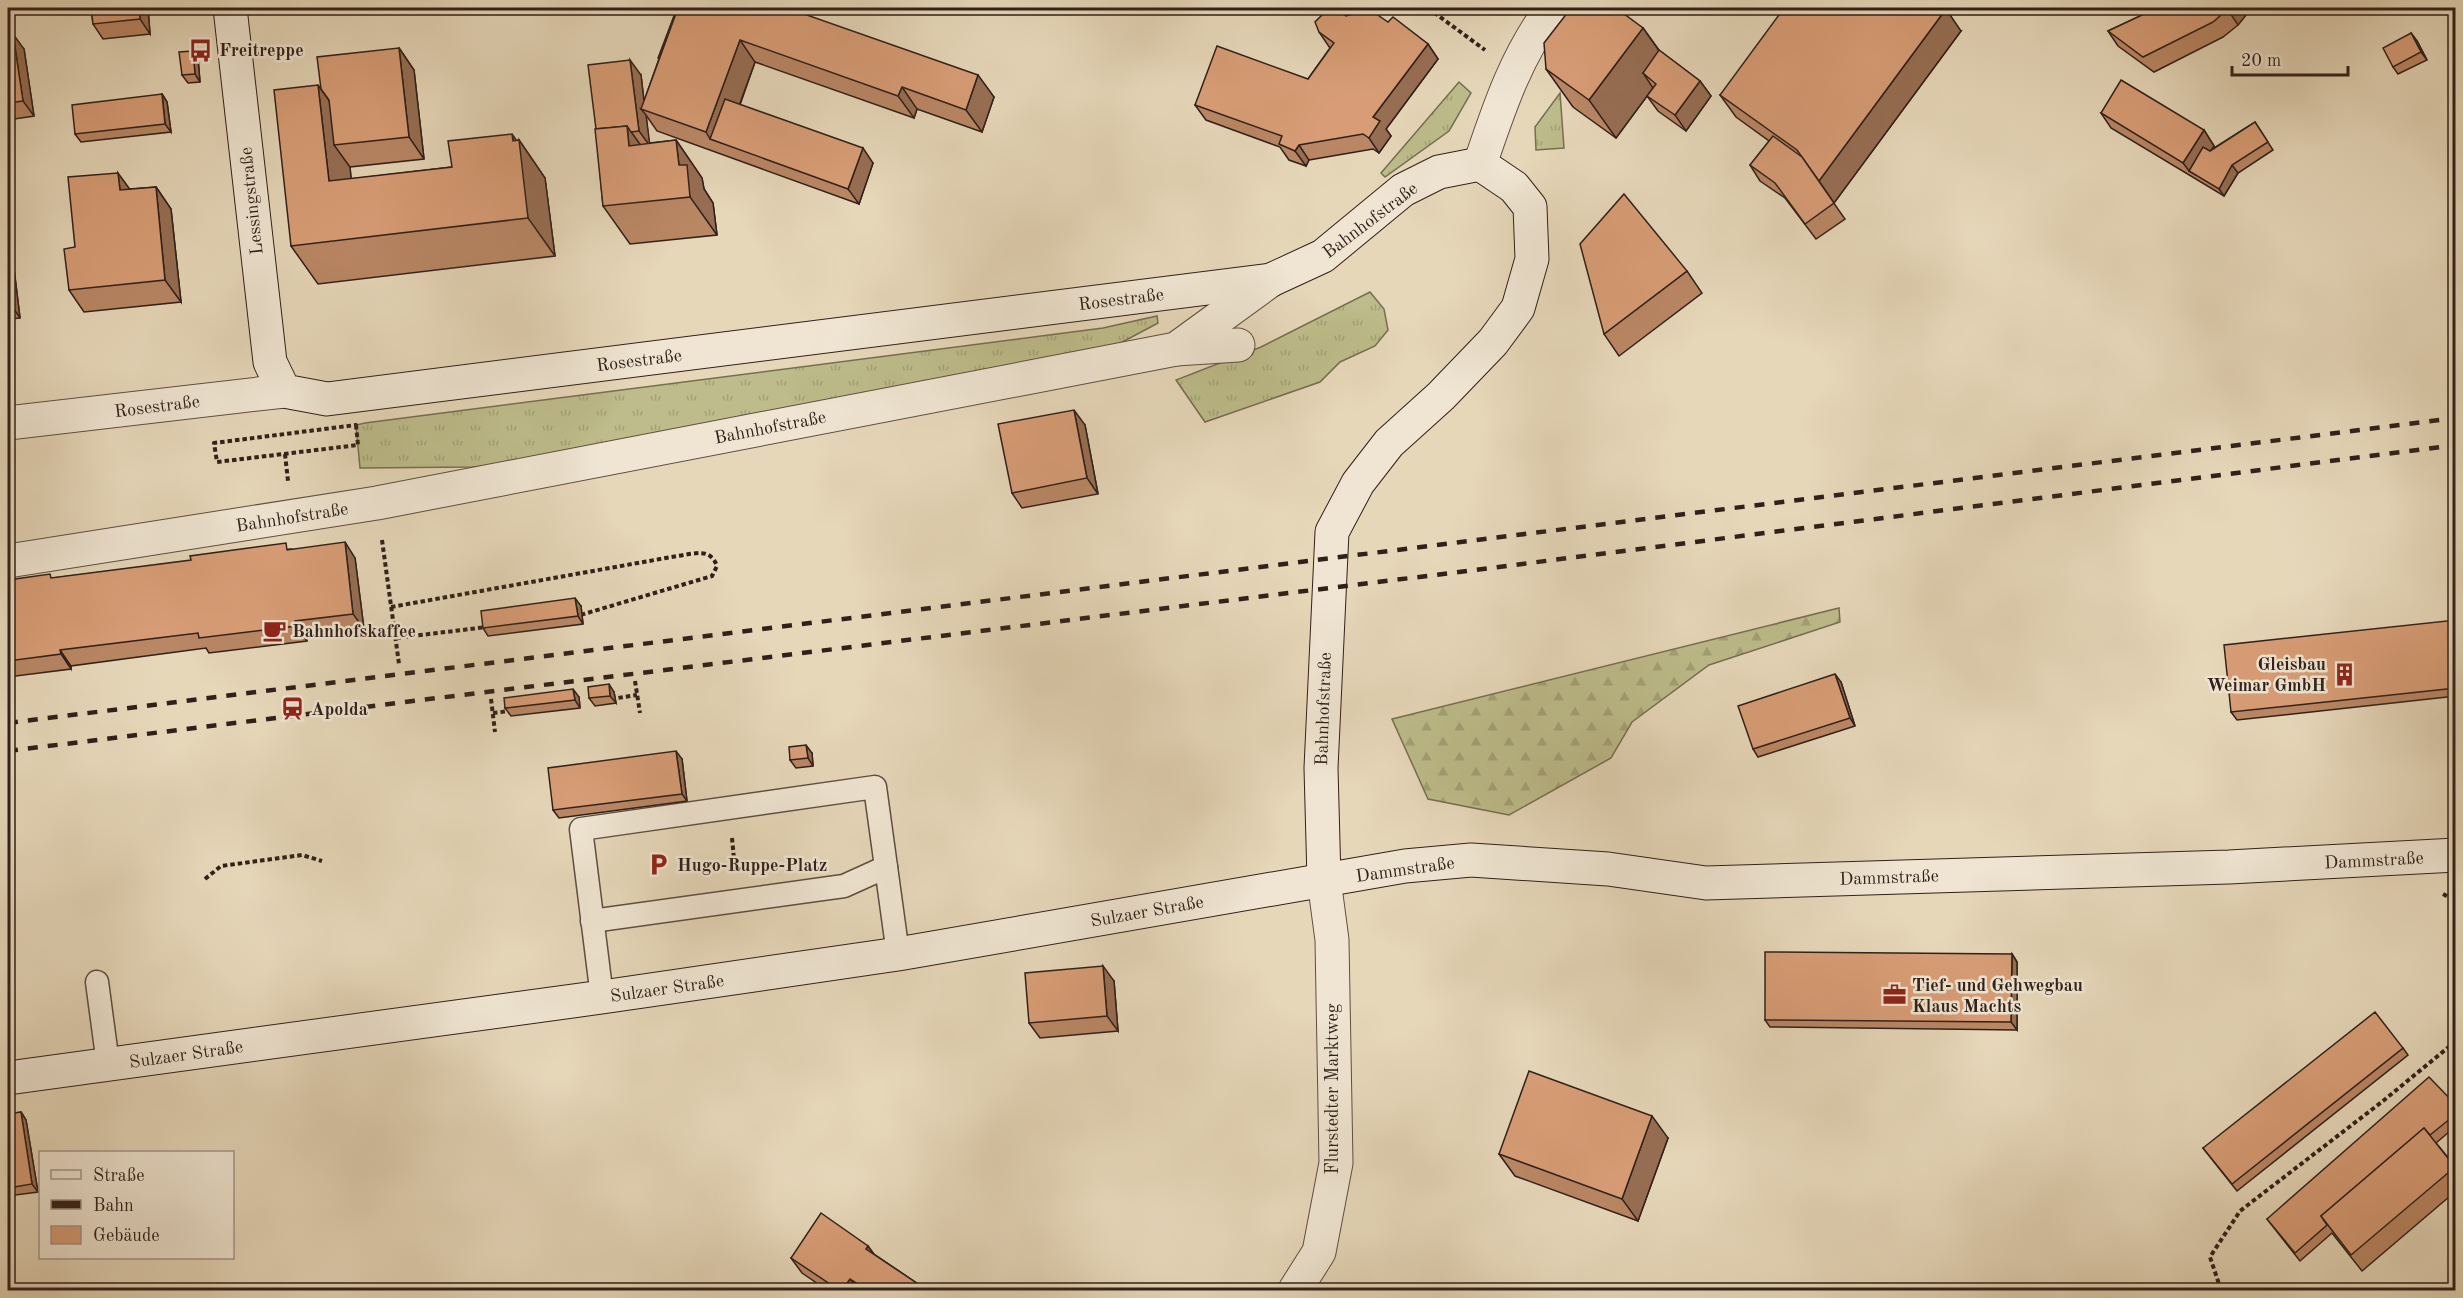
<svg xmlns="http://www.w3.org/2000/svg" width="2463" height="1298" font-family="'Old Standard TT',serif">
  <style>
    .grass { fill: url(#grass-tufts); stroke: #766e52; stroke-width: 1.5 }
    .forest { fill: url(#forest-firs); stroke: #766e52; stroke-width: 1.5 }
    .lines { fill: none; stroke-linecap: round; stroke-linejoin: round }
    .lane-casing { stroke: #5e4e42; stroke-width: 25 }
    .street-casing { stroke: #5e4e42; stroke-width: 35 }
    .secondary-casing { stroke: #30201a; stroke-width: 35 }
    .path { stroke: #30201a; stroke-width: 4; stroke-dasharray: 4.5 3; stroke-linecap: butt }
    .lane { stroke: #efe5d2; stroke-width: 22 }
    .street { stroke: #efe5d2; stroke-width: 33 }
    .secondary { stroke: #efe5d2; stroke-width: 33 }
    .rail { stroke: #30201a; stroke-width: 4.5; stroke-dasharray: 10 10; stroke-linecap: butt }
    .wall { fill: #ba8765; stroke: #30201a; stroke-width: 1.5 }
    .shaded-wall { fill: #976e53; stroke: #30201a; stroke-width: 1.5 }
    .building { fill: #d89d76; stroke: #30201a; stroke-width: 1.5 }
    .labels { text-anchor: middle; stroke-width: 5; stroke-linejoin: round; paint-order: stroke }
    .poi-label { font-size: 18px; font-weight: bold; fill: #30201a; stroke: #efe5d2; text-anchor: start }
    .street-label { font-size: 18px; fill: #30201a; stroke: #efe5d2 }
  </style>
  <defs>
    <pattern id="grass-tufts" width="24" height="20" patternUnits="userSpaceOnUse" patternTransform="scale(1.5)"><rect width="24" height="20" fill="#bdbc8a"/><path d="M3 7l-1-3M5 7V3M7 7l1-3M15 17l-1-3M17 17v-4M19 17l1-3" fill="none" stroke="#a3a176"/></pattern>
    <pattern id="forest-firs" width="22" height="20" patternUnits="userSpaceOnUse" patternTransform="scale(1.5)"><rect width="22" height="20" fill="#bdbc8a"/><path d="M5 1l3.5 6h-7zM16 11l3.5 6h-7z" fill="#a3a176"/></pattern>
  </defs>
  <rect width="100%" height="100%" fill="#e6d7b9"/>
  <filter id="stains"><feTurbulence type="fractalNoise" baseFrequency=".00333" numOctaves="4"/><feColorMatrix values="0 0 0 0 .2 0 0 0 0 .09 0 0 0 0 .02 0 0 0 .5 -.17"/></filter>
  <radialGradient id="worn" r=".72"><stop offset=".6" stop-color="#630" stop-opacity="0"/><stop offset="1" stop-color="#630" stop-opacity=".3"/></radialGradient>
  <g class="grass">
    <path d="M1459,82L1471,93L1449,131L1385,177L1381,173Z"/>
    <path d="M1560,93L1564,148L1536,150L1535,127Z"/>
    <path d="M1370,292L1384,309L1388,330L1375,346L1340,362L1320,382L1205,422L1176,380L1261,347Z"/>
    <path d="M1157,316L1158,323L1100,354L530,463L472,467L360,468L356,425L365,423L1103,328Z"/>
  </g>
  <path class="forest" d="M1839,608L1840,622L1709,665L1632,722L1611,758L1509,815L1428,799L1392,719Z"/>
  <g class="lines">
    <defs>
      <g id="lane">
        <path d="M592,921L844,886L886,867"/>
        <path d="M97,982L108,1064"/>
        <path d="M602,997L581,829L875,787L898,954"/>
      </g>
      <g id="street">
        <path d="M1480,164C1499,108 1516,56 1552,8"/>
        <path d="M1176,349L1238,345"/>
        <path d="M8,423L284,391"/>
        <path d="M8,561L377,503L1176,349L1271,280"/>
        <path d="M1295,1290L1319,1252L1336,1163L1332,940L1324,880"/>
      </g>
      <g id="secondary">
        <path d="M230,8L270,362L284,391L327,399L1271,280L1323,256L1403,190L1439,172L1480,164L1514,187L1530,207L1532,259L1518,308L1493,342L1441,396L1389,443L1358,483L1332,532L1321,768L1324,880"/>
        <path d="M8,1078L602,997L898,954L1405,866L1471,860L1608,869L1706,883L2229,867L2456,855"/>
      </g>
    </defs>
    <use href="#lane" class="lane-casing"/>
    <use href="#street" class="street-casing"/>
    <use href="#secondary" class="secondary-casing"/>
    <g class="path">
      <path d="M1428,8L1485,50"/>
      <path d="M356,425L358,445L217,462L214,443Z"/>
      <path d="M285,454L288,481"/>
      <path d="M382,540L399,664"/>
      <path d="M391,607L677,556C694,554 710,547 717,566L712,576L577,616"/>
      <path d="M396,638L487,627"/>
      <path d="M635,681L640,713"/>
      <path d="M491,699L495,732"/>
      <path d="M611,699L637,695"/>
      <path d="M493,713L510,711"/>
      <path d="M732,838L735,870"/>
      <path d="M205,879L221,866L302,855L322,861"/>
      <path d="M2443,894L2456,901"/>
      <path d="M2221,1290L2210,1257L2240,1211L2383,1101L2456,1041"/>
    </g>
    <use href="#lane" class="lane"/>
    <use href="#street" class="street"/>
    <use href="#secondary" class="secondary"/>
    <g class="rail">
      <path d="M8,723L2456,418"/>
      <path d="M8,751L1451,573L2456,445"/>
    </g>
  </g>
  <g class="wall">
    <path d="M91,8H148L150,34L103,39L93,24Z"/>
    <path d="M677,8L994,97L982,132L917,109L914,118L755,62L740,105L873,163L859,204L657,131L646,115L649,143L676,140L702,178L704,189L713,203L717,235L630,244L603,206L596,129L641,75L644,101Z"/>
    <path d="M2157,8L2250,10L2238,25L2223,37L2154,72L2118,46L2108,31Z"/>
    <path d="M1346,16L1388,22L1428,44L1438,59L1386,129L1391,136L1379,153L1373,149L1309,160L1306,166L1289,160L1280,147L1206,120L1195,105L1308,79L1330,48L1319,32Z"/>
    <path d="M1643,28L1659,50L1700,81L1711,96L1686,131L1658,111L1647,96L1653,88L1616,138L1573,107L1546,69Z"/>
    <path d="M1961,31L1834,203L1812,172L1845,219L1816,239L1785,198L1760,181L1750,165L1769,141L1736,117L1720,95Z"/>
    <path d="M2411,33L2417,41L2427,60L2398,74L2393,67Z"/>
    <path d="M8,35L24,49L34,116L8,120Z"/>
    <path d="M399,48L414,70L424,159L350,167L351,179L452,167L519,140L545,178L555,256L318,284L291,246L321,89Z"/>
    <path d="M198,58L200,82L188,83L182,75Z"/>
    <path d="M162,94L167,102L171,132L81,142L75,134Z"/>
    <path d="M2101,113L2204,130L2214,146L2211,150L2255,122L2273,150L2238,173L2224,196L2111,128Z"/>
    <path d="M156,187L171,209L181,302L84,312L69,290L75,247L130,189Z"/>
    <path d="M8,239L11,244L20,318L8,319Z"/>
    <path d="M1687,271L1702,293L1619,356L1604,334Z"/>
    <path d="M1085,425L1098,494L1022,508L1012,493Z"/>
    <path d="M290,549L355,558L364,629L306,636L307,641L209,653L206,648L71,666V669L8,677V580L53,578Z"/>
    <path d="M581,606L583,624L488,636L483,628Z"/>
    <path d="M2456,620V696L2237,720L2231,712Z"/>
    <path d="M1841,682L1855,726L1758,757L1753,749Z"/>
    <path d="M614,692L616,703L595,706L589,698Z"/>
    <path d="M579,697L580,708L511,716L505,708Z"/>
    <path d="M812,753L813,766L796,768L790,760Z"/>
    <path d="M682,759L687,801L559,818L553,810Z"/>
    <path d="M2012,954L2017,962V1030L1770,1027L1765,1020Z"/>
    <path d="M1114,981L1118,1031L1040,1038L1029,1023Z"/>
    <path d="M2403,1048L2408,1055L2237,1191L2203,1148Z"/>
    <path d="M2456,1105V1126L2436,1143L2456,1167V1191L2362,1271L2332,1233L2300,1261L2267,1219Z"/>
    <path d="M21,1112L26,1120L38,1192L8,1196V1114Z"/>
    <path d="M1668,1138L1638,1221L1515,1176L1499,1154Z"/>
    <path d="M868,1246L874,1254L927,1290H827L802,1273L791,1258Z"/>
  </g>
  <g class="shaded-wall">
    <path d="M139,8H148L150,34L140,19Z"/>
    <path d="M2229,8H2249L2250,10L2238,25L2228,10Z"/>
    <path d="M1946,9L1961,31L1834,203L1819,181Z"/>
    <path d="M1643,28L1669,65L1643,73L1653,88L1616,138L1589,100Z"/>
    <path d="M2411,33L2417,41L2427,60L2421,52Z"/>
    <path d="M13,34L24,49L34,116L23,101Z"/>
    <path d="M740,40L755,62L725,144L710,139L706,132Z"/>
    <path d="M1428,44L1438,59L1386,129L1391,136L1379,153L1369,138L1373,117Z"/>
    <path d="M399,48L414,70L424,159L409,137Z"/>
    <path d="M193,51L198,58L200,82L195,74Z"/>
    <path d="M630,60L641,75L645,110L641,109L646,115L650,146L639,131Z"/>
    <path d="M978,75L994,97L982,132L966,110Z"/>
    <path d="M1700,81L1711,96L1686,131L1675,115Z"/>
    <path d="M318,85L345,123L334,145L350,167L355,219L329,181Z"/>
    <path d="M902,87L917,109L914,118L898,96Z"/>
    <path d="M162,94L167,102L171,132L165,124Z"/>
    <path d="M627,126L654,164L629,146Z"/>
    <path d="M2204,130L2214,146L2196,175L2189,171L2183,163Z"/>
    <path d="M512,134L519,144V140L545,178L555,256L528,218Z"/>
    <path d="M676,140L702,178L704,189L713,203L717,235L690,197L679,165Z"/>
    <path d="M1299,145L1309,160L1306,166L1295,151Z"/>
    <path d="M863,148L873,163L859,204L848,189Z"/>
    <path d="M2232,165L2238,173L2224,196L2219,189Z"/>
    <path d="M118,173L134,195L120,190Z"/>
    <path d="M156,187L171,209L181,302L165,280Z"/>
    <path d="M8,239L11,244L20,318L8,300Z"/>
    <path d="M1074,410L1085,425L1098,494L1087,478Z"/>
    <path d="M345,542L355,558L364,629L353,614Z"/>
    <path d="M575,598L581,606L583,624L578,616Z"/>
    <path d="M295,621L306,636L307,641L296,626Z"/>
    <path d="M60,650L71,666V669L61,654Z"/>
    <path d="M1835,674L1841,682L1855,726L1850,718Z"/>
    <path d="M609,684L614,692L616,703L610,696Z"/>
    <path d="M573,689L579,697L580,708L575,700Z"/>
    <path d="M806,745L812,753L813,766L808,758Z"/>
    <path d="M676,751L682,759L687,801L682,794Z"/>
    <path d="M2012,954L2017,962V1030L2011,1022Z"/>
    <path d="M1103,966L1114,981L1118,1031L1107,1016Z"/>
    <path d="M21,1112L26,1120L38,1192L32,1184Z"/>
    <path d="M1652,1116L1668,1138L1638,1221L1622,1199Z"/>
    <path d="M868,1246L878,1261L866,1249Z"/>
    <path d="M850,1279L859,1290H842Z"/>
  </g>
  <g class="building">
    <path d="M91,8H139L140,19L93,24Z"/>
    <path d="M677,8H678L659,59L658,58Z"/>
    <path d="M678,8H787L978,75L966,110L902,87L898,96L740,40L706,132L641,109Z"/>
    <path d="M1571,8H1616L1643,28L1589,100L1546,69L1544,43Z"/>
    <path d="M1784,8H1944L1946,9L1819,181L1797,150L1720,95Z"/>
    <path d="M2157,8H2229L2213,22L2143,57L2108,31Z"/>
    <path d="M1337,9L1346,16L1369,9L1388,22L1393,17L1428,44L1373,117L1380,121L1369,138L1363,134L1299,145L1295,151L1279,144L1282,136L1195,105L1217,46L1308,79L1334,43L1319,32L1315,22L1326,11Z"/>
    <path d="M2411,33L2421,52L2393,67L2383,48Z"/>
    <path d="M13,34L23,101L8,103V35Z"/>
    <path d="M399,48L409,137L334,145L329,100L321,89L317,57Z"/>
    <path d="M1659,50L1700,81L1675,115L1647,96L1656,84L1643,73Z"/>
    <path d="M193,51L195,74L182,75L179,52Z"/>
    <path d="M630,60L639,131L631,132L627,126L596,129L588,65Z"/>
    <path d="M2121,80L2204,130L2183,163L2101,113Z"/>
    <path d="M318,85L329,181L452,167L448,141L512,134L513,141L519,140L528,218L291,246L274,90Z"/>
    <path d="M162,94L165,124L75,134L72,105Z"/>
    <path d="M725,99L863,148L848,189L710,139Z"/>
    <path d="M2255,122L2268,142L2232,165L2219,189L2189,171L2203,147L2210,151Z"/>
    <path d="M627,126L629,146L676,140L679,165H687L690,197L603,206L595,129Z"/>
    <path d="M1773,136L1802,157L1834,203L1805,224L1775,183L1750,165Z"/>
    <path d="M118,173L120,190L156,187L165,280L69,290L64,249L75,247L68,177Z"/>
    <path d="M1624,194L1687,271L1604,334L1580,244Z"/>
    <path d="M1074,410L1087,478L1012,493L998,424Z"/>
    <path d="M345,542L353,614L295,621L296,626L199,638L198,633L60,650L61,654L8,661V580L50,574L51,578L191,560L190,556L286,543L287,550Z"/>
    <path d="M575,598L578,616L483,628L481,611Z"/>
    <path d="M2456,620V688L2231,712L2224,645Z"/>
    <path d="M1835,674L1850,718L1753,749L1738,706Z"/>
    <path d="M609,684L610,696L589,698L588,687Z"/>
    <path d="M573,689L575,700L505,708L504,698Z"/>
    <path d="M806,745L808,758L790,760L789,747Z"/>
    <path d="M676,751L682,794L553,810L548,768Z"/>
    <path d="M1765,952L2012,954L2011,1022L1765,1020Z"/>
    <path d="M1103,966L1107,1016L1029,1023L1025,973Z"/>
    <path d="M2375,1012L2403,1048L2232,1184L2203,1148Z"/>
    <path d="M1529,1071L1652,1116L1622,1199L1499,1154Z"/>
    <path d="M2429,1077L2456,1105V1114L2430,1135L2424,1128L2321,1216L2327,1225L2295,1253L2267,1219Z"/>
    <path d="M21,1112L32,1184L8,1188V1114Z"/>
    <path d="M2424,1128L2455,1167L2351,1255L2321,1216Z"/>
    <path d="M821,1213L868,1246L866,1249L927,1290H867L850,1279L842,1290H839L791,1258Z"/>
  </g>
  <defs>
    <symbol id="bus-bare" viewBox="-9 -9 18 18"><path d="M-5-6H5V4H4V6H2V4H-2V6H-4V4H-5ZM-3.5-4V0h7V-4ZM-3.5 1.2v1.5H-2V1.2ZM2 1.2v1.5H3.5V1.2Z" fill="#8f2418" stroke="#efe5d2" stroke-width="2.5" paint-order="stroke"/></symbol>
    <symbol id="cafe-bare" viewBox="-9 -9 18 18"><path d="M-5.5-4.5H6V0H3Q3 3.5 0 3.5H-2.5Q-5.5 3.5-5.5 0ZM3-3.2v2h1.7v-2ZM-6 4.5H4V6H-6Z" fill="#8f2418" stroke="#efe5d2" stroke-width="2.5" paint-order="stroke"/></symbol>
    <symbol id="building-bare" viewBox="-9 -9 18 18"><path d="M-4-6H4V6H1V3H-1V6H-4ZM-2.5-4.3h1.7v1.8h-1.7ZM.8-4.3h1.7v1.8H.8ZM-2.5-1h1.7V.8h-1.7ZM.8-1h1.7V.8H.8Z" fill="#8f2418" stroke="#efe5d2" stroke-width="2.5" paint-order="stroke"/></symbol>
    <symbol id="station-bare" viewBox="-9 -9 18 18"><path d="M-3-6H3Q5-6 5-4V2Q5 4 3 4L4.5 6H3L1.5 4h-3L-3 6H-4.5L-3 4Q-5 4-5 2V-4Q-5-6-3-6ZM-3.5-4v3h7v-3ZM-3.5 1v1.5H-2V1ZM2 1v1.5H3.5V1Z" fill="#8f2418" stroke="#efe5d2" stroke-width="2.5" paint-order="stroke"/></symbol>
    <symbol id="parking-bare" viewBox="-9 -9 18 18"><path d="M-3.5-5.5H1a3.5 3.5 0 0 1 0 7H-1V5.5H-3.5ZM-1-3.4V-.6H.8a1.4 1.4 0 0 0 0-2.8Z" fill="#8f2418" stroke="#efe5d2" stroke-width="2.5" paint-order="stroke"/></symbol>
    <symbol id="office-bare" viewBox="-9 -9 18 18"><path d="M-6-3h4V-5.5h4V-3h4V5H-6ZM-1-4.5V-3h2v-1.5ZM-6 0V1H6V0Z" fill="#8f2418" stroke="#efe5d2" stroke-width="2.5" paint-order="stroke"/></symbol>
  </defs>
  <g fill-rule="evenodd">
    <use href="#bus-bare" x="184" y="34" width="33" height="33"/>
    <use href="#cafe-bare" x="258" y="614" width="33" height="33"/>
    <use href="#building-bare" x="2328" y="658" width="33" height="33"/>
    <use href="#station-bare" x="276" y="692" width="33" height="33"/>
    <use href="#parking-bare" x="642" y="848" width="33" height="33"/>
    <use href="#office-bare" x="1878" y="978" width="33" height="33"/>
  </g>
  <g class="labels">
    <g class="poi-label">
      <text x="219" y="56">Freitreppe</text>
      <text x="292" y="637">Bahnhofskaffee</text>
      <text x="2326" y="670" text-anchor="end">Gleisbau<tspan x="2326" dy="21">Weimar GmbH</tspan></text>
      <text x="311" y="715">Apolda</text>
      <text x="677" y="871">Hugo-Ruppe-Platz</text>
      <text x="1912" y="991">Tief- und Gehwegbau<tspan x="1912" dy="21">Klaus Machts</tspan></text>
    </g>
    <g class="street-label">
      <text transform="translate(251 201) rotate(-96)" y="6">Lessingstraße</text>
      <text transform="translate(1370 220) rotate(-37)" y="6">Bahnhofstraße</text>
      <text transform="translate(1121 299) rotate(-7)" y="6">Rosestraße</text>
      <text transform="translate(639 360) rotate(-7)" y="6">Rosestraße</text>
      <text transform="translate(157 406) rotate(-7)" y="6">Rosestraße</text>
      <text transform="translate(770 427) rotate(-11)" y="6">Bahnhofstraße</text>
      <text transform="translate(292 517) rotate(-9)" y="6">Bahnhofstraße</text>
      <text transform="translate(1323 709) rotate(-88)" y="6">Bahnhofstraße</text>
      <text transform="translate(2374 860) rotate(-3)" y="6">Dammstraße</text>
      <text transform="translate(1405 869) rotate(-8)" y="6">Dammstraße</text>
      <text transform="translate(1889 877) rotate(-2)" y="6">Dammstraße</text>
      <text transform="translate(1147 911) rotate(-10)" y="6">Sulzaer Straße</text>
      <text transform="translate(667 988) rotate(-8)" y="6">Sulzaer Straße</text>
      <text transform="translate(186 1054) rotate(-8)" y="6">Sulzaer Straße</text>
      <text transform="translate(1332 1089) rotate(-90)" y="6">Flurstedter Marktweg</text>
    </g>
  </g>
  <rect width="2463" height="1298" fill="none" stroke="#e6d7b9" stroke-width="30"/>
  <rect x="9" y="9" width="2445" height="1280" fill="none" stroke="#30201a" stroke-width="3"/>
  <rect x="15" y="15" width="2433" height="1268" fill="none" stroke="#30201a" stroke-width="1.5"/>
  <rect x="39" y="1151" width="195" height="108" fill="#efe5d2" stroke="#a39688" stroke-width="1.5"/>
  <rect x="51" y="1170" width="30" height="9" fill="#efe5d2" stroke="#a39688" stroke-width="1.5"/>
  <text x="93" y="1181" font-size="18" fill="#30201a">Straße</text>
  <rect x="51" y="1200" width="30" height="9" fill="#30201a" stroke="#a39688" stroke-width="1.5"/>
  <text x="93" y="1211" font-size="18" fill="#30201a">Bahn</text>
  <rect x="51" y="1226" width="30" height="18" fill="#d89d76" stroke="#a39688" stroke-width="1.5"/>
  <text x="93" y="1241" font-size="18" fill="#30201a">Gebäude</text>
  <path d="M2232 66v9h116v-9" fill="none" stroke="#30201a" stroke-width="3"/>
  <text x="2241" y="66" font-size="18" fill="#30201a" stroke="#efe5d2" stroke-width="4.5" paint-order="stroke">20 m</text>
  <rect width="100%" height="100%" filter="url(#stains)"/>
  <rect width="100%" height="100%" fill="url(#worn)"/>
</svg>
